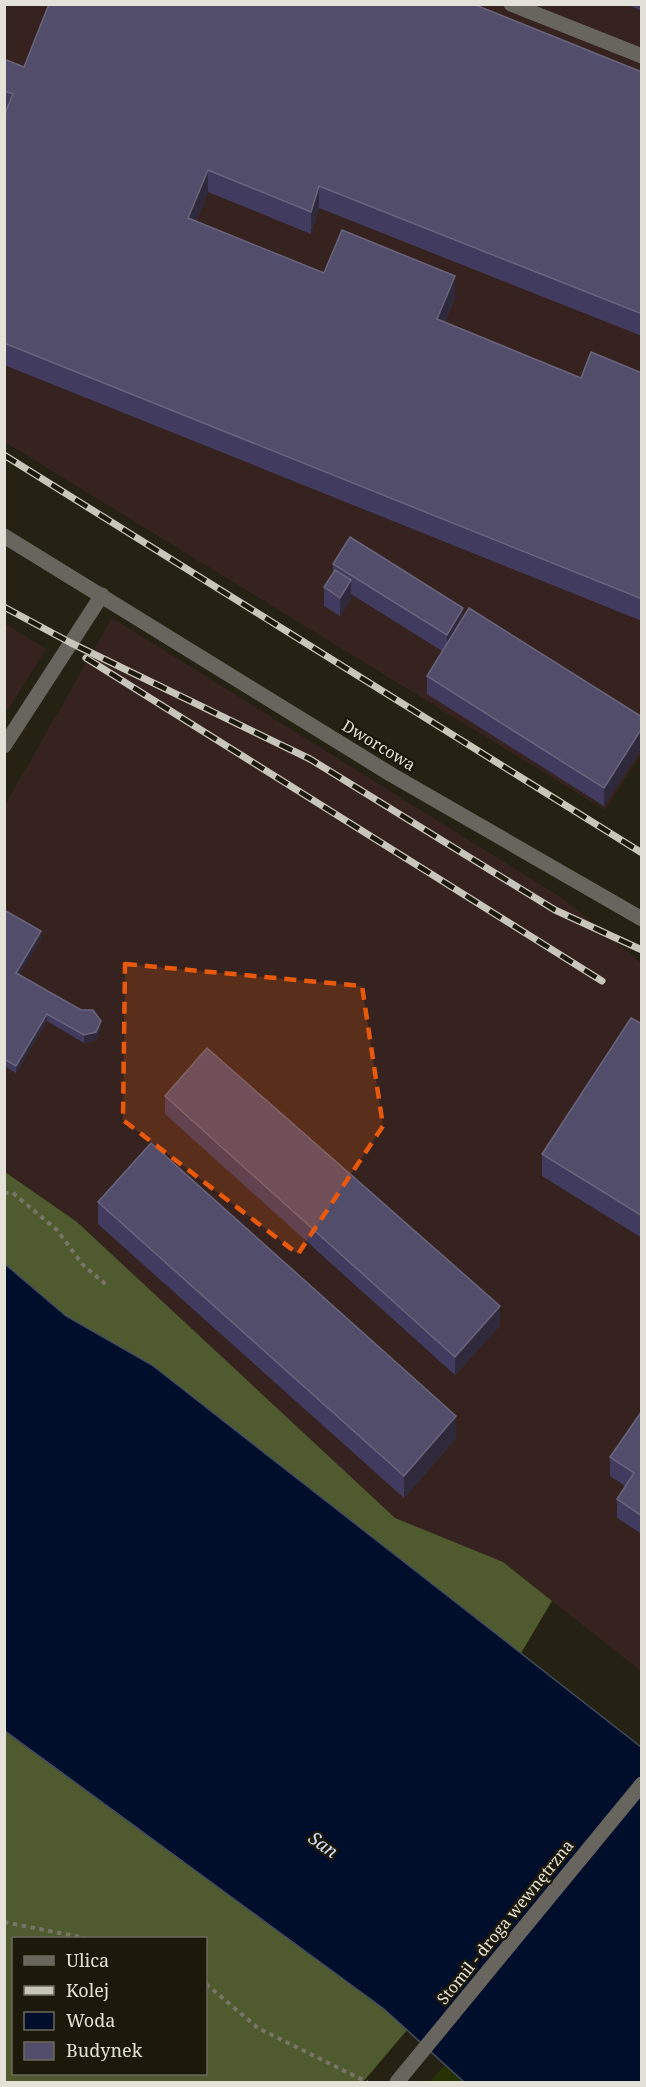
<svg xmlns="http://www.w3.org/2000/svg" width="646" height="2087" font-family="'Noto Serif',serif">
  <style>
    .industrial { fill: #362320 }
    .green { fill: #273204 }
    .forest { fill: #4f5b2f; fill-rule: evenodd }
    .water { fill: #000e2c; stroke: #444e60; stroke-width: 1.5 }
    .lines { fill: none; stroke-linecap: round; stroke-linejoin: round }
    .path { stroke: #787568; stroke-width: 4; stroke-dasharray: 4.5 4.5; stroke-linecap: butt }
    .minor { stroke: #68655e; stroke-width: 15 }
    .rail-casing { stroke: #c8c6bb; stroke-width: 7 }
    .rail { stroke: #1c180a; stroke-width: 4.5; stroke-dasharray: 14; stroke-linecap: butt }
    .wall { fill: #413c5f }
    .shaded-wall { fill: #2f2a3b }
    .building { fill: #534d6c; stroke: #6a657d; stroke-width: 1.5 }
    .marked { fill: #e8590c; fill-opacity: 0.2; stroke: #e8590c; stroke-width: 4.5; stroke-dasharray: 12 8; stroke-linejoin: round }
    .labels { text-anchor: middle; stroke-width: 5; stroke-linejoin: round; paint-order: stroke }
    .street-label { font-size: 16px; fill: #e4e2d8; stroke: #1c180a }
    .water-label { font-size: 18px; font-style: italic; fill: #d1e3fc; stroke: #1c180a }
  </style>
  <rect width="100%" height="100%" fill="#252213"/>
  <g class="industrial">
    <path d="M4,5H641L642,753L605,810L5,442Z"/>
    <path d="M112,618L562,898L641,963V1671L503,1562L395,1519L77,1222L5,1172V805Z"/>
    <path d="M5,624L46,649L5,714Z"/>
  </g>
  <path class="green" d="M445,2065L464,2082H430Z"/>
  <g class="forest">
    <path d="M5,1172L77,1222L395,1518L503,1562L552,1601L521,1653L152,1365L66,1316L5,1264Z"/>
    <path d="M4,1731L384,2009L407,2030L363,2082H5ZM14,1938H206V2074H14Z"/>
  </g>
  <path class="water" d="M5,1264L66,1316L152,1365L641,1747V2082H464L384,2009L5,1731Z"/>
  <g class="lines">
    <g class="path">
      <path d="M4,1193H13L57,1230L83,1265L109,1287"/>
      <path d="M4,1922L85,1938"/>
      <path d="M206,1984L258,2028L367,2082"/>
    </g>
    <g class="minor">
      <path d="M511,4L642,56"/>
      <path d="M4,536L392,775L642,919"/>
      <path d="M4,746L102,595"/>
      <path d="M397,2082L642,1784"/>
    </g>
    <defs>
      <g id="rail">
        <path d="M4,455L642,853"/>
        <path d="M4,607L71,643L310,759L555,910L642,950"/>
        <path d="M86,658L602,981"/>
      </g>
    </defs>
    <use href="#rail" class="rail-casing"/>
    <use href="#rail" class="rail"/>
  </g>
  <g class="wall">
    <path d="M626,4H642V11Z"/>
    <path d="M4,59L24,67L642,72V336L319,208L311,234L208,192L196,221L324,273L455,298L445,322L581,378L642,373V621L4,365V116L6,113H4Z"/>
    <path d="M333,564L463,617L642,717V747L604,806L427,694V676L442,651L351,594V598L340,616L324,606V587L333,573Z"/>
    <path d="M4,910L41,938L19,975L101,1028L96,1040L84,1043L47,1021L16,1073L4,1066Z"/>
    <path d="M642,1024V1238L542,1176V1154Z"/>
    <path d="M165,1096L500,1325L455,1375L165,1114Z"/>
    <path d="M98,1202L456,1438L404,1498L98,1224Z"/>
    <path d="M642,1411V1534L617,1518V1499L625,1486L610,1476V1457Z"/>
  </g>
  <g class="shaded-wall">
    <path d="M208,170V192L188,240V218Z"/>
    <path d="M319,186V208L311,234V212Z"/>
    <path d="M455,276V298L437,341V319Z"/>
    <path d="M351,580V598L340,616V598Z"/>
    <path d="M463,608V627L447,654V635Z"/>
    <path d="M642,728V747L604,806V788Z"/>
    <path d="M41,931V938L16,980V973Z"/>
    <path d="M47,1014V1021L16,1073V1066Z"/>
    <path d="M101,1021V1028L96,1040L84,1043V1035Z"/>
    <path d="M500,1306V1325L455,1375V1357Z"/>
    <path d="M456,1416V1438L404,1498V1476Z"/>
  </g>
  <g class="building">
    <path d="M49,4H473L642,72V314L319,186L311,212L208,170L188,218L324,273L342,230L455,276L437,319L581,378L591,352L642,373V599L4,343V116L13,94L4,91V59L24,67Z"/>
    <path d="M350,537L463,608L447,635L333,564Z"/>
    <path d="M335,570L351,580L340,598L324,587Z"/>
    <path d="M469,608L642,717V728L604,788L427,676Z"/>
    <path d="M4,910L41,931L16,973L81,1010H93L101,1021L96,1032L84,1035L47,1014L16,1066L4,1059Z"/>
    <path d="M631,1018L642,1024V1216L542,1154Z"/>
    <path d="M207,1048L500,1306L455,1357L165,1096Z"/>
    <path d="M151,1143L456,1416L404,1476L98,1202Z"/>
    <path d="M642,1411V1516L617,1499L634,1473L610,1457Z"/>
  </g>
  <path class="marked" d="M125,964L362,986L383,1126L298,1254L123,1120Z"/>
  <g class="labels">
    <g class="street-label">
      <text transform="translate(379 745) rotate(31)" y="6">Dworcowa</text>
      <text transform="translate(505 1922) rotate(-51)" y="6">Stomil - droga wewnętrzna</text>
    </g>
    <g class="water-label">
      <text transform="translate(323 1845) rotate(36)" y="6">San</text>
    </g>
  </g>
  <rect width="646" height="2087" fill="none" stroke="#e4e2d8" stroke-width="12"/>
  <rect x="12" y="1937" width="195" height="138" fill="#1c180a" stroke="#6c695c" stroke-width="1.5"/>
  <rect x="24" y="1956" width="30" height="9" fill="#68655e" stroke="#6c695c" stroke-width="1.5"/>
  <text x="66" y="1967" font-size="18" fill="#e4e2d8">Ulica</text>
  <rect x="24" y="1986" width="30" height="9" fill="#c8c6bb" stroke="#6c695c" stroke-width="1.5"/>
  <text x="66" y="1997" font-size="18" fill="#e4e2d8">Kolej</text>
  <rect x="24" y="2012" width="30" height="18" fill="#000e2c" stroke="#6c695c" stroke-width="1.5"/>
  <text x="66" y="2027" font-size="18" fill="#e4e2d8">Woda</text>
  <rect x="24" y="2042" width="30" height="18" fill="#534d6c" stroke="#6c695c" stroke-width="1.5"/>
  <text x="66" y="2057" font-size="18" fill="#e4e2d8">Budynek</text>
</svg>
